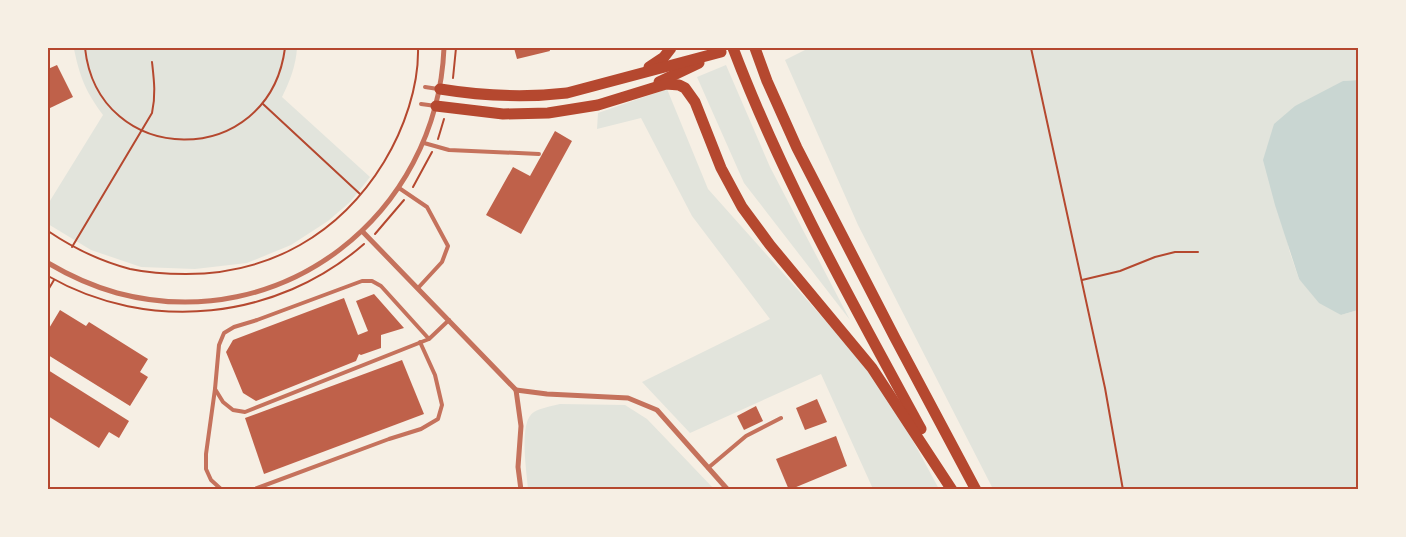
<svg xmlns="http://www.w3.org/2000/svg" width="1406" height="537" font-family="'PT Serif',serif">
  <style>
    .green { fill: #e2e4dc }
    .water { fill: #c9d6d2 }
    .building { fill: #bf614a }
    .lines { fill: none; stroke-linecap: round; stroke-linejoin: round }
    .path { stroke: #b5482f; stroke-width: 2 }
    .service { stroke: #c5725c; stroke-width: 4 }
    .minor { stroke: #c5725c; stroke-width: 5 }
    .trunk { stroke: #b5482f; stroke-width: 11 }
    .neatline { fill: none; stroke: #b5482f; stroke-width: 2 }
  </style>
  <rect width="100%" height="100%" fill="#f6efe4"/>
  <g class="green">
    <path d="M66,48H297C296,65 290,81 282,97L370,177L350,202L328,221L291,245L247,263L195,269L141,267L91,250L48,224V204L103,115C86,92 80,78 74,49Z"/>
    <path d="M809,48H1358V80L1343,81L1283,225L1290,253L1299,279L1341,315L1358,310V489H993L858,225L785,60Z"/>
    <path d="M726,65L770,167L850,320L744,183L697,77Z"/>
    <path d="M667,89L708,189L841,338L872,376L899,415L939,489H873L821,374L690,433L642,382L770,319L692,216L641,118L597,129L598,113Z"/>
    <path d="M560,404L625,405L647,419L714,489H528C527,473 518,421 534,412C541,408 552,406 560,404Z"/>
  </g>
  <path class="water" d="M1358,80V310L1341,315L1319,303L1299,279L1275,205L1263,160L1274,124L1295,106L1343,81Z"/>
  <g class="building">
    <path d="M514,48H549L550,51L517,59Z"/>
    <path d="M57,65L73,97L48,109V69Z"/>
    <path d="M555,131L572,141L521,234L486,215L513,167L530,176Z"/>
    <path d="M374,294L404,328L381,335V348L361,355L359,354L356,361L256,401L243,393L226,352L233,340L344,298L358,335L368,331L356,301Z"/>
    <path d="M60,310L86,326L89,322L148,359L140,372L148,377L130,406L48,355V330Z"/>
    <path d="M402,360L424,414L264,474L245,418Z"/>
    <path d="M48,370L129,421L119,438L109,432L99,448L48,416Z"/>
    <path d="M817,399L827,422L805,430L796,408Z"/>
    <path d="M756,406L763,421L744,430L737,416Z"/>
    <path d="M836,436L847,466L789,490L776,459Z"/>
  </g>
  <g class="lines">
    <g class="path">
      <path d="M85,48C98,169 269,171 285,48"/>
      <path d="M1031,48L1105,388L1123,490"/>
      <path d="M453,78L456,48"/>
      <path d="M263,104L360,194"/>
      <path d="M438,139L444,119"/>
      <path d="M413,187L432,152"/>
      <path d="M48,231C73,248 100,261 130,269C149,273 167,274 186,274C270,274 340,234 384,162C404,129 419,86 418,48"/>
      <path d="M375,234L404,200"/>
      <path d="M72,247L152,113C156,95 154,80 152,62"/>
      <path d="M48,276C149,334 277,320 364,244"/>
      <path d="M1082,280L1120,271L1155,257L1175,252H1198"/>
      <path d="M48,290L54,280"/>
    </g>
    <g class="service">
      <path d="M425,87L438,89"/>
      <path d="M421,104L436,106"/>
      <path d="M424,143L449,150L539,154"/>
      <path d="M399,188L427,207L448,246L442,262L418,288"/>
      <path d="M429,339L381,286L372,281H362L257,320L234,327L224,333L219,345L215,389L223,402L233,410L245,412L429,339L449,320"/>
      <path d="M215,389L206,454V469L211,480L222,490"/>
      <path d="M708,468L746,436L781,418"/>
      <path d="M252,490L389,439L421,429L438,419L442,405L435,375L420,342"/>
    </g>
    <g class="minor">
      <path d="M362,231L516,390L521,426L518,467L521,490"/>
      <path d="M48,263C70,276 92,286 117,293C282,337 437,215 444,48"/>
      <path d="M516,390L547,394L628,398L657,410L728,490"/>
    </g>
    <g class="trunk">
      <path d="M733,48C783,180 853,304 921,429"/>
      <path d="M755,48L767,81L797,148L895,338L976,490"/>
      <path d="M649,67L664,57L671,48"/>
      <path d="M659,82L699,63"/>
      <path d="M440,89C483,96 524,98 567,93L721,52"/>
      <path d="M436,106L503,114L548,113L598,105L666,84L679,85L685,88L695,102L721,168L742,207L770,245L872,368L952,490"/>
    </g>
  </g>
  <rect width="1406" height="537" fill="none" stroke="#f6efe4" stroke-width="98"/>
  <rect x="49" y="49" width="1308" height="439" class="neatline"/>
</svg>
